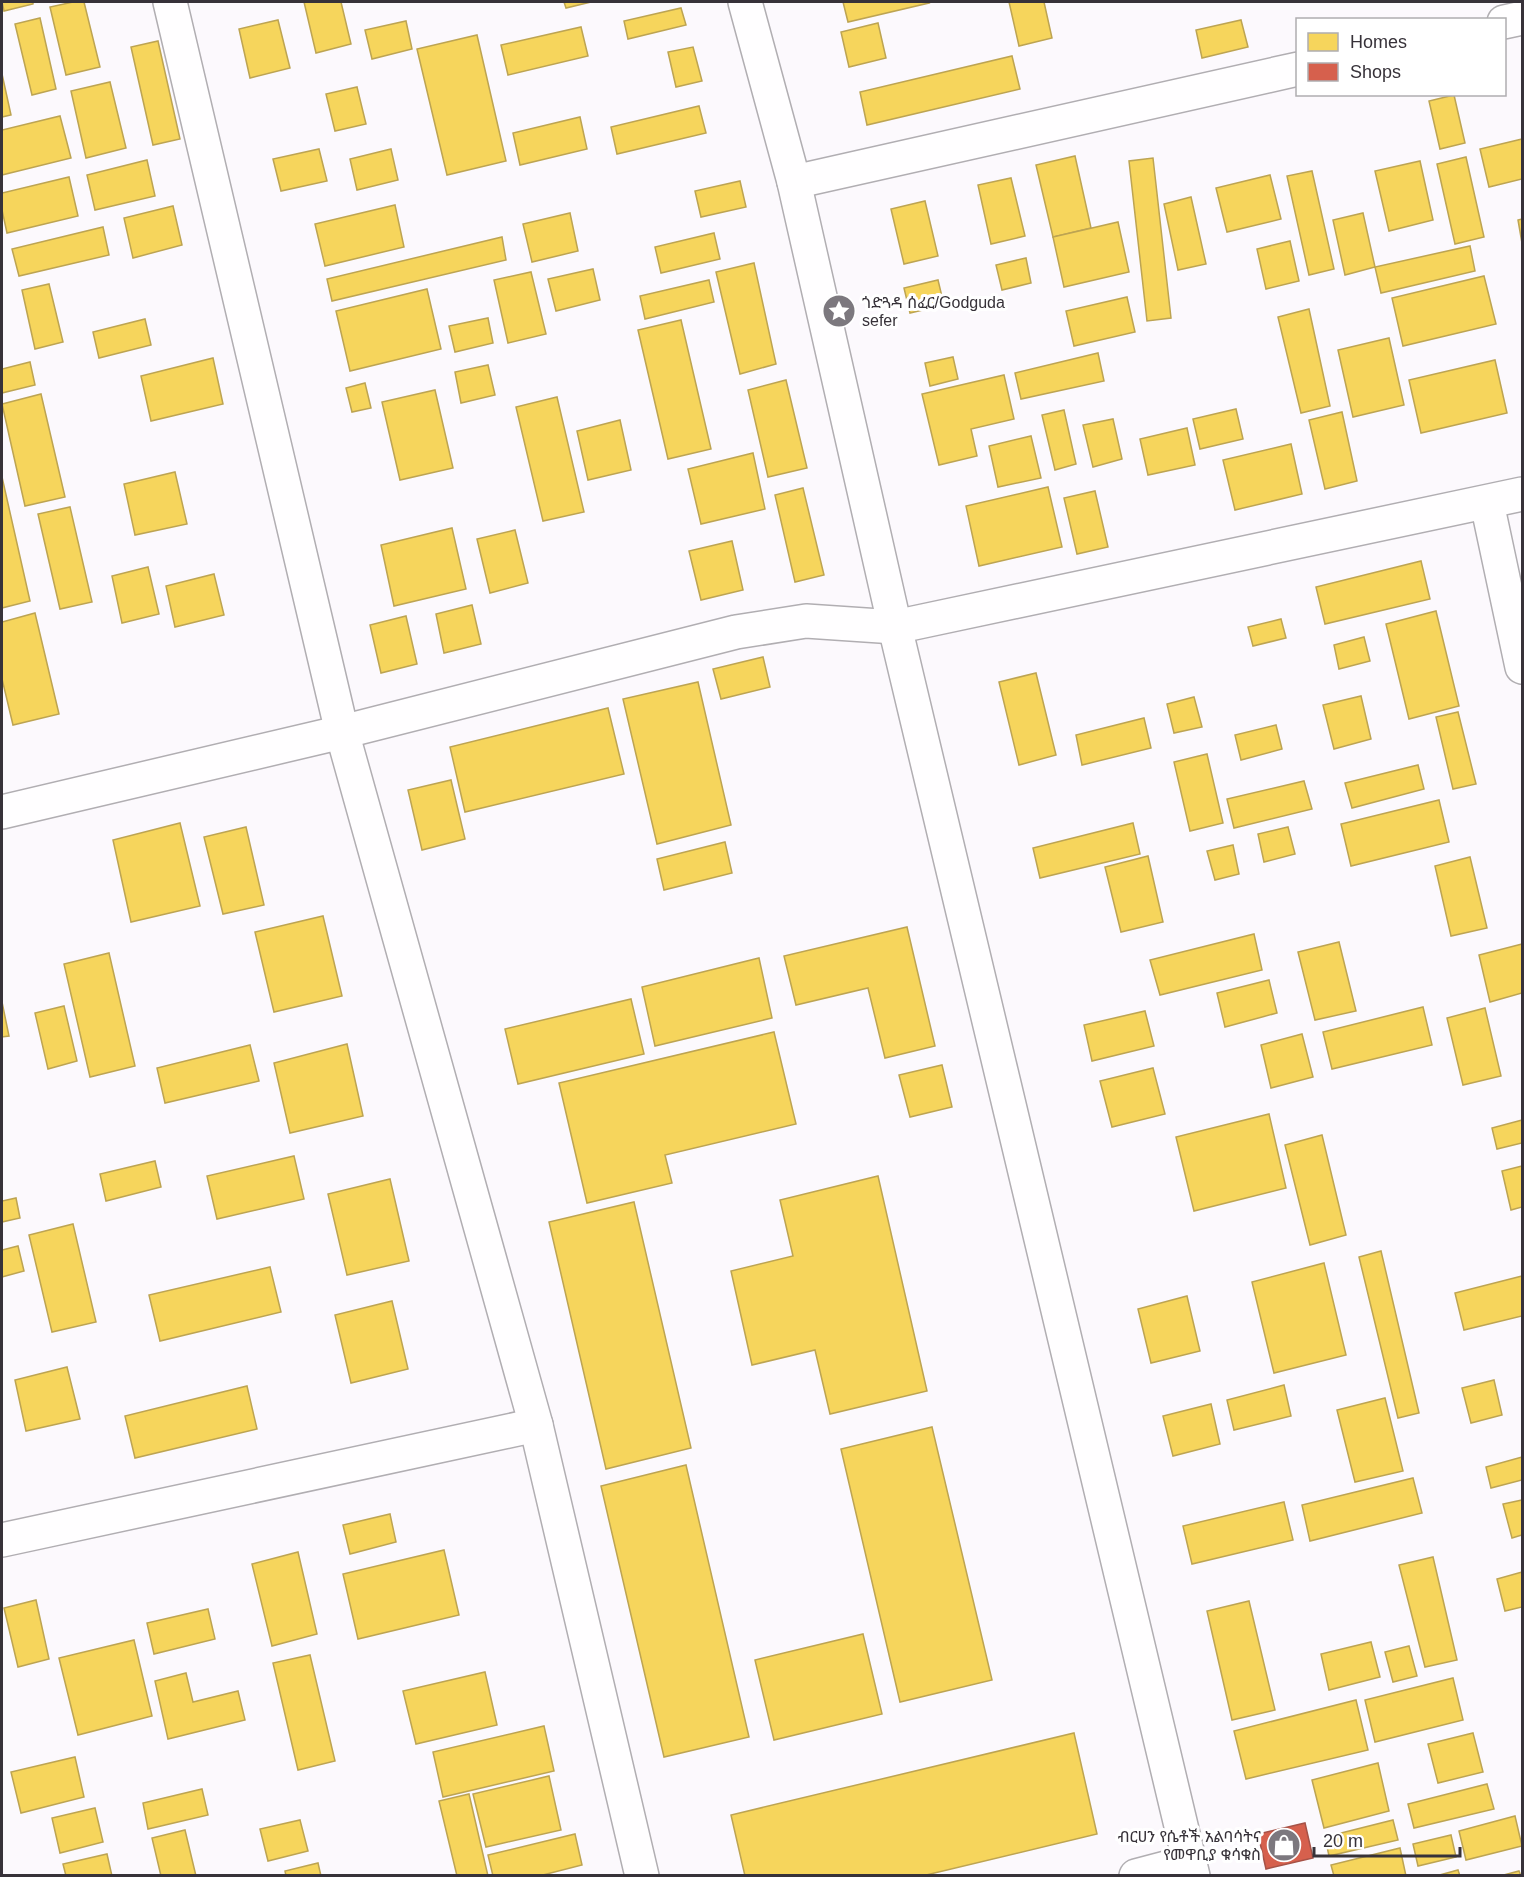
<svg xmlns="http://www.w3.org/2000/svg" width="1524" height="1877" font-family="Arial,'Noto Sans Ethiopic',sans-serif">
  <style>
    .homes { fill: #f6d55c; stroke: #bda452; stroke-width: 1.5 }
    .shops { fill: #d6604d; stroke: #a65247; stroke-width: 1.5 }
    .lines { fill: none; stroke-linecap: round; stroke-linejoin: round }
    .minor-casing { stroke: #b1aeb2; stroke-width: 36 }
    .minor { stroke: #fffeff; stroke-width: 33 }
    .labels { text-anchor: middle; stroke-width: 6; stroke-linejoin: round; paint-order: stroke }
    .poi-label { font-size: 16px; fill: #373239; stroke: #fff; text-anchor: start }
  </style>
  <rect width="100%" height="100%" fill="#fcf9fd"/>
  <g class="homes">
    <path d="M2,2H33V4L4,11Z"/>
    <path d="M73,2H84L100,67L66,75L50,7Z"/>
    <path d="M304,2H341L351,44L316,53Z"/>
    <path d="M564,2H591L566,8Z"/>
    <path d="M843,2H928L929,3L848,22Z"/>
    <path d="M1009,2H1044L1052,38L1019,46Z"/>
    <path d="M681,8L686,25L628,39L624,21Z"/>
    <path d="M40,18L56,89L32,95L15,24Z"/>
    <path d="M278,20L290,68L250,78L239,29Z"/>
    <path d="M1241,20L1248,47L1202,58L1196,30Z"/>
    <path d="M406,21L412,49L372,59L365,30Z"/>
    <path d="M878,23L886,58L849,67L841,32Z"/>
    <path d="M581,27L588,56L508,75L501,45Z"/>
    <path d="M477,35L506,161L447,175L417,49Z"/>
    <path d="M158,41L180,139L153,145L131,47Z"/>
    <path d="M693,47L702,81L676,87L668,52Z"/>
    <path d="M1012,56L1020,89L867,125L860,92Z"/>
    <path d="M2,74L11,115L2,117Z"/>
    <path d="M110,82L126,148L86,158L71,91Z"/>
    <path d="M357,87L366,124L335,131L326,94Z"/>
    <path d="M1454,95L1465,143L1440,149L1429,101Z"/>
    <path d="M699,106L706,133L617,154L611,127Z"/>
    <path d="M60,116L71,158L2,175V130Z"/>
    <path d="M580,117L587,149L520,165L513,133Z"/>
    <path d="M1522,139V179L1489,187L1480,149Z"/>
    <path d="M319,149L327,181L281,191L273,159Z"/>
    <path d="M391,149L398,180L357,190L350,159Z"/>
    <path d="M1075,156L1091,228L1053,237L1036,165Z"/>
    <path d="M1466,157L1484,237L1455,244L1437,164Z"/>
    <path d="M1153,158L1171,318L1147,321L1129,161Z"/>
    <path d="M147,160L155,196L95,210L87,175Z"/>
    <path d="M1420,161L1433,220L1389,231L1375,171Z"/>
    <path d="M1312,171L1334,269L1309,275L1287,176Z"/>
    <path d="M1270,175L1281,219L1227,232L1216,188Z"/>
    <path d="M69,177L78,216L7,233L2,210V193Z"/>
    <path d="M1011,178L1025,236L991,244L978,185Z"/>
    <path d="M740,181L746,207L701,217L695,191Z"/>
    <path d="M1191,197L1206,264L1178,270L1164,204Z"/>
    <path d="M925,201L938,256L904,264L891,209Z"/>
    <path d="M395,205L404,247L325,266L315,224Z"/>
    <path d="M173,206L182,245L133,258L124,218Z"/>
    <path d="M570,213L578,251L532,262L523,224Z"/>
    <path d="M1363,213L1375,267L1345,275L1333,220Z"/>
    <path d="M1522,219V243L1518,220Z"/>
    <path d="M1118,222L1129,272L1064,287L1053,237Z"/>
    <path d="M103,227L109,255L19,276L12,249Z"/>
    <path d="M714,233L720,259L661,273L655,247Z"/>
    <path d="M502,237L506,260L332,301L327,279Z"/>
    <path d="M1290,241L1299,281L1266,289L1257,249Z"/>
    <path d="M1470,246L1475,271L1381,293L1375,267Z"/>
    <path d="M1026,258L1031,283L1002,290L996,265Z"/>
    <path d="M754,263L776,364L740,374L716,272Z"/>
    <path d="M593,269L600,300L556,311L548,279Z"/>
    <path d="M531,272L546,334L508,343L494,280Z"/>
    <path d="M1484,276L1496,324L1403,346L1392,298Z"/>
    <path d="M709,280L714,302L645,319L640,296Z"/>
    <path d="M938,280L944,305L910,313L904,288Z"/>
    <path d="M49,284L63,342L35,349L22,290Z"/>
    <path d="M427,289L441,349L350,371L336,311Z"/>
    <path d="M1127,297L1135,332L1074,346L1066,311Z"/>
    <path d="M1309,309L1330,406L1301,413L1278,317Z"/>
    <path d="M488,318L493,343L455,352L449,326Z"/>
    <path d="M145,319L151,345L99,358L93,332Z"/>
    <path d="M681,320L711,449L668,459L638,330Z"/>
    <path d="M1389,338L1404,405L1353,417L1338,350Z"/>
    <path d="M1098,353L1104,381L1021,399L1015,373Z"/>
    <path d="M953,357L958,379L930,386L925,363Z"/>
    <path d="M213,358L223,404L151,421L141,376Z"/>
    <path d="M1495,360L1507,413L1421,433L1409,380Z"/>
    <path d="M30,362L35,385L2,393V369Z"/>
    <path d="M488,365L495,395L461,403L455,372Z"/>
    <path d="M1004,375L1014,419L971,429L977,456L939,465L922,394Z"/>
    <path d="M786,380L807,468L768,477L748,390Z"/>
    <path d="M365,383L371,408L352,412L346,388Z"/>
    <path d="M435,390L453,468L400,480L382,402Z"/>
    <path d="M41,394L65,497L25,506L2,404Z"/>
    <path d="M557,397L584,512L543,521L516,407Z"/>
    <path d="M1236,409L1243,439L1200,449L1193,419Z"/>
    <path d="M1064,410L1076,464L1055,470L1042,415Z"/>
    <path d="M1342,412L1357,481L1325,489L1309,420Z"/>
    <path d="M1113,419L1122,459L1093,467L1083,425Z"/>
    <path d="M620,420L631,470L588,480L577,431Z"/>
    <path d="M1187,428L1195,465L1148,475L1140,439Z"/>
    <path d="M1031,436L1041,478L998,487L989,446Z"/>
    <path d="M1291,444L1302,494L1235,510L1223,460Z"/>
    <path d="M753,453L765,509L701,524L688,469Z"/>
    <path d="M175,472L187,524L135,535L124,484Z"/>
    <path d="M2,477L30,601L2,608Z"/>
    <path d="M1048,487L1062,547L979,566L966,506Z"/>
    <path d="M803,488L824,575L795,582L775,495Z"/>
    <path d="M1095,491L1108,547L1077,554L1064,498Z"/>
    <path d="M70,507L92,602L60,609L38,514Z"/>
    <path d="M452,528L466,589L394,606L381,545Z"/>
    <path d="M515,530L528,583L490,593L477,539Z"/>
    <path d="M732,541L743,590L701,600L689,551Z"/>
    <path d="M1421,561L1430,599L1325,624L1316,587Z"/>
    <path d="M148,567L159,614L122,623L112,576Z"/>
    <path d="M214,574L224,615L175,627L166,586Z"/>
    <path d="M472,605L481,644L444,653L436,614Z"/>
    <path d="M1436,611L1459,706L1409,719L1386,624Z"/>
    <path d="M35,613L59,714L13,725L2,679V622Z"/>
    <path d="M406,616L417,664L381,673L370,625Z"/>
    <path d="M1281,619L1286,638L1253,646L1248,627Z"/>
    <path d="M1364,637L1370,661L1339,669L1334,645Z"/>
    <path d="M763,657L770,687L721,699L713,669Z"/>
    <path d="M1036,673L1056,755L1019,765L999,682Z"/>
    <path d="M698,682L731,825L657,844L623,699Z"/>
    <path d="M1361,696L1371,739L1334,749L1323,705Z"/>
    <path d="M1194,697L1202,727L1174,733L1167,704Z"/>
    <path d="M608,708L624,774L465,812L450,747Z"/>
    <path d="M1458,712L1476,784L1453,789L1436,717Z"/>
    <path d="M1144,718L1151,748L1082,765L1076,735Z"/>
    <path d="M1276,725L1282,749L1241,760L1235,735Z"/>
    <path d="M1207,754L1223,823L1190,831L1174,762Z"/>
    <path d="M1418,765L1424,789L1352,808L1345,783Z"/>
    <path d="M451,780L465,839L422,850L408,790Z"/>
    <path d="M1304,781L1312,809L1234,828L1227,799Z"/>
    <path d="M1439,800L1449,842L1351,866L1341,824Z"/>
    <path d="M180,823L200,906L131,922L113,840Z"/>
    <path d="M1133,823L1140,854L1040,878L1033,848Z"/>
    <path d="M246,827L264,905L223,914L204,837Z"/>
    <path d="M1288,827L1295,854L1264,862L1258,834Z"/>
    <path d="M725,842L732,873L664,890L657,859Z"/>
    <path d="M1233,845L1239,874L1215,880L1207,851Z"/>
    <path d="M1148,856L1163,922L1121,932L1105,867Z"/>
    <path d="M1470,857L1487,928L1451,936L1435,866Z"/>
    <path d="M323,916L342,996L274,1012L255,932Z"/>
    <path d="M907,927L935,1046L885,1058L868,988L796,1005L784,956Z"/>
    <path d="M1254,934L1262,970L1160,995L1150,960Z"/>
    <path d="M1339,942L1356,1011L1315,1020L1298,952Z"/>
    <path d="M1522,944V993L1490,1002L1479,955Z"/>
    <path d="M109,953L135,1066L90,1077L64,964Z"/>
    <path d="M759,958L772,1018L655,1046L642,987Z"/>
    <path d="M1269,980L1277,1013L1225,1027L1217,993Z"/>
    <path d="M631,999L644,1054L518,1084L505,1029Z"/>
    <path d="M2,1002L9,1036L2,1037Z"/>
    <path d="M64,1006L77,1061L48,1069L35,1013Z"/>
    <path d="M1423,1007L1432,1045L1332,1069L1323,1032Z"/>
    <path d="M1485,1008L1501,1076L1463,1085L1447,1018Z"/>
    <path d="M1145,1011L1154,1046L1092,1061L1084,1025Z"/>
    <path d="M774,1032L796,1124L665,1155L672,1183L587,1203L559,1083Z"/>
    <path d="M1302,1034L1313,1077L1271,1088L1261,1045Z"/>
    <path d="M347,1044L363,1116L290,1133L274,1063Z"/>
    <path d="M250,1045L259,1081L165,1103L157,1068Z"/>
    <path d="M942,1065L952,1107L910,1117L899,1075Z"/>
    <path d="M1153,1068L1165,1114L1112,1127L1100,1081Z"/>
    <path d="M1269,1114L1286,1188L1194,1211L1176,1137Z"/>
    <path d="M1522,1120V1143L1497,1149L1492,1128Z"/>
    <path d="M1322,1135L1346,1235L1310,1245L1285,1145Z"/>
    <path d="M294,1156L304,1199L217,1219L207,1176Z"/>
    <path d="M155,1161L161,1187L106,1201L100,1174Z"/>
    <path d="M1522,1166V1207L1511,1210L1502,1171Z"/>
    <path d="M878,1176L927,1391L830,1414L815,1350L752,1365L731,1271L793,1256L780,1200Z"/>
    <path d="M390,1179L409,1261L347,1275L328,1194Z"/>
    <path d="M16,1198L20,1218L2,1222V1201Z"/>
    <path d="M634,1202L691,1448L606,1469L549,1222Z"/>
    <path d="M73,1224L96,1322L52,1332L29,1235Z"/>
    <path d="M18,1246L24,1271L2,1277V1250Z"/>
    <path d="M1381,1251L1419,1413L1398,1418L1359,1257Z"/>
    <path d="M1324,1263L1346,1355L1274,1373L1252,1282Z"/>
    <path d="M270,1267L281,1312L160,1341L149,1295Z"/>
    <path d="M1522,1276V1316L1464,1330L1455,1293Z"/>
    <path d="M1187,1296L1200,1351L1151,1363L1138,1309Z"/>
    <path d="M392,1301L408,1369L351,1383L335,1315Z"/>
    <path d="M67,1367L80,1419L26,1431L15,1380Z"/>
    <path d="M1494,1380L1502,1415L1471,1423L1462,1388Z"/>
    <path d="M1284,1385L1291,1416L1234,1430L1227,1400Z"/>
    <path d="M247,1386L257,1429L135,1458L125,1416Z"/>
    <path d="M1385,1398L1403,1471L1355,1482L1337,1410Z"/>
    <path d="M1211,1404L1220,1444L1173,1456L1163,1416Z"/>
    <path d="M932,1427L992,1680L900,1702L841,1449Z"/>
    <path d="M1522,1457V1480L1491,1488L1486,1467Z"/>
    <path d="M686,1465L749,1737L664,1757L601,1486Z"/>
    <path d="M1413,1478L1422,1513L1310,1541L1302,1505Z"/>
    <path d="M1522,1500V1535L1512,1538L1503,1504Z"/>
    <path d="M1284,1502L1293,1540L1192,1564L1183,1526Z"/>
    <path d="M390,1514L396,1542L350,1554L343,1525Z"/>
    <path d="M444,1550L459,1615L358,1639L343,1574Z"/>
    <path d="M298,1552L317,1634L272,1646L252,1564Z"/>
    <path d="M1433,1557L1457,1660L1425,1667L1399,1565Z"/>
    <path d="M1522,1572V1607L1505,1611L1497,1579Z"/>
    <path d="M36,1600L49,1659L18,1667L4,1608Z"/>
    <path d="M1249,1601L1275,1710L1232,1720L1207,1611Z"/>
    <path d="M208,1609L215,1639L154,1654L147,1623Z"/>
    <path d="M863,1634L882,1714L774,1740L755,1660Z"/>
    <path d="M134,1640L152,1716L78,1735L59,1658Z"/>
    <path d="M1371,1642L1380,1677L1329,1690L1321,1654Z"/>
    <path d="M1409,1646L1417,1676L1393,1682L1385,1652Z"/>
    <path d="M310,1655L335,1761L298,1770L273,1663Z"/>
    <path d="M485,1672L497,1725L416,1744L403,1691Z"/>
    <path d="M186,1673L193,1702L238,1691L245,1720L168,1739L155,1681Z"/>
    <path d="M1453,1678L1463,1720L1375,1742L1365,1700Z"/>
    <path d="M1356,1700L1368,1750L1246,1779L1234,1731Z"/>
    <path d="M544,1726L554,1771L443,1797L433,1752Z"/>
    <path d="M1074,1733L1097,1834L922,1876H745L731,1815Z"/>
    <path d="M1473,1733L1483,1772L1438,1783L1428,1744Z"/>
    <path d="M75,1757L84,1797L21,1813L11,1772Z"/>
    <path d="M1378,1763L1389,1811L1324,1828L1312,1780Z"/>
    <path d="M549,1776L561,1830L486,1847L473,1794Z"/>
    <path d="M1487,1784L1494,1809L1414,1828L1408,1804Z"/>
    <path d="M202,1789L208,1815L148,1829L143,1803Z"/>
    <path d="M469,1794L488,1876H457L439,1801Z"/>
    <path d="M95,1808L103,1842L60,1853L52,1818Z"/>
    <path d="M1515,1816L1522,1846L1466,1860L1459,1831Z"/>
    <path d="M300,1820L308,1851L268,1861L260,1829Z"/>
    <path d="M1393,1820L1398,1840L1329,1856L1325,1837Z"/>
    <path d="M185,1830L196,1876H161L152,1838Z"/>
    <path d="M575,1834L582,1865L539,1876H493L488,1855Z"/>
    <path d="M1451,1835L1456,1857L1418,1866L1413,1844Z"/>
    <path d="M1400,1848L1406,1876H1334L1331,1865Z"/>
    <path d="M107,1854L112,1876H66L63,1864Z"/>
    <path d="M318,1863L321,1876H286L285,1871Z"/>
    <path d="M1458,1870L1460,1876H1436Z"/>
    <path d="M1519,1871L1521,1876H1500Z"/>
  </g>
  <path class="shops" d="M1305,1823L1313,1858L1266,1869L1258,1834Z"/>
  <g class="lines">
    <defs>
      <g id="minor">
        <path d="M170,2L342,732L536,1425L642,1876"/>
        <path d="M745,2L794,182L895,627L1193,1876"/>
        <path d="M1504,22L1522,18"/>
        <path d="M794,182L1298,69"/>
        <path d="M1487,503L1522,667"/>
        <path d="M2,812L342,732L736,632L806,621L895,627L1522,494"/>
        <path d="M2,1540L536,1425"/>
        <path d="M1136,1876L1189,1862"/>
      </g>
    </defs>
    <use href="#minor" class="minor-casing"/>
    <use href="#minor" class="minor"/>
  </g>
  <defs>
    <symbol id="sight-disc" viewBox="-11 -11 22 22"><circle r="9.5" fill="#7c787e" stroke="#fff"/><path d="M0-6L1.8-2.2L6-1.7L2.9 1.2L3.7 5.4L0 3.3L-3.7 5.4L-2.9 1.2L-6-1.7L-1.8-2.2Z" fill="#fff"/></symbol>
    <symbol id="shop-disc" viewBox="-11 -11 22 22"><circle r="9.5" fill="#7c787e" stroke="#fff"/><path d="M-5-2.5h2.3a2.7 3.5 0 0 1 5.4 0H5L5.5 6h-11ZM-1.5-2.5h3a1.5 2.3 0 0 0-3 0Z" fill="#fff"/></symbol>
  </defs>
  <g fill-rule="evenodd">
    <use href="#sight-disc" x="820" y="292" width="38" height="38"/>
    <use href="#shop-disc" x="1265" y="1826" width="38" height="38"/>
  </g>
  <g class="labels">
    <g class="poi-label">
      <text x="862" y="308">ጎድጓዳ ሰፈር/Godguda<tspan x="862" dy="18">sefer</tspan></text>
      <text x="1261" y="1842" text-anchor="end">ብርሀን የሴቶች አልባሳትና<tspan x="1261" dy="18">የመዋቢያ ቁሳቁስ</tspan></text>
    </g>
  </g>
  <rect width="1524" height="1877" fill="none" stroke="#373239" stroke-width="6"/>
  <rect x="1296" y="18" width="210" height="78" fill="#ffffff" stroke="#afadb0" stroke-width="1.5"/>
  <rect x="1308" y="33" width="30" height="18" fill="#f6d55c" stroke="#afadb0" stroke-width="1.5"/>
  <text x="1350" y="48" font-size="18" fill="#373239">Homes</text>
  <rect x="1308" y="63" width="30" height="18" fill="#d6604d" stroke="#afadb0" stroke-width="1.5"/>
  <text x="1350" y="78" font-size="18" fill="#373239">Shops</text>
  <path d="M1314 1847v9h146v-9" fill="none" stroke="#373239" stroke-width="3"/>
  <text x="1323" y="1847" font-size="18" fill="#373239" stroke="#ffffff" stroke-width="4.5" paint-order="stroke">20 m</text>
</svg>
